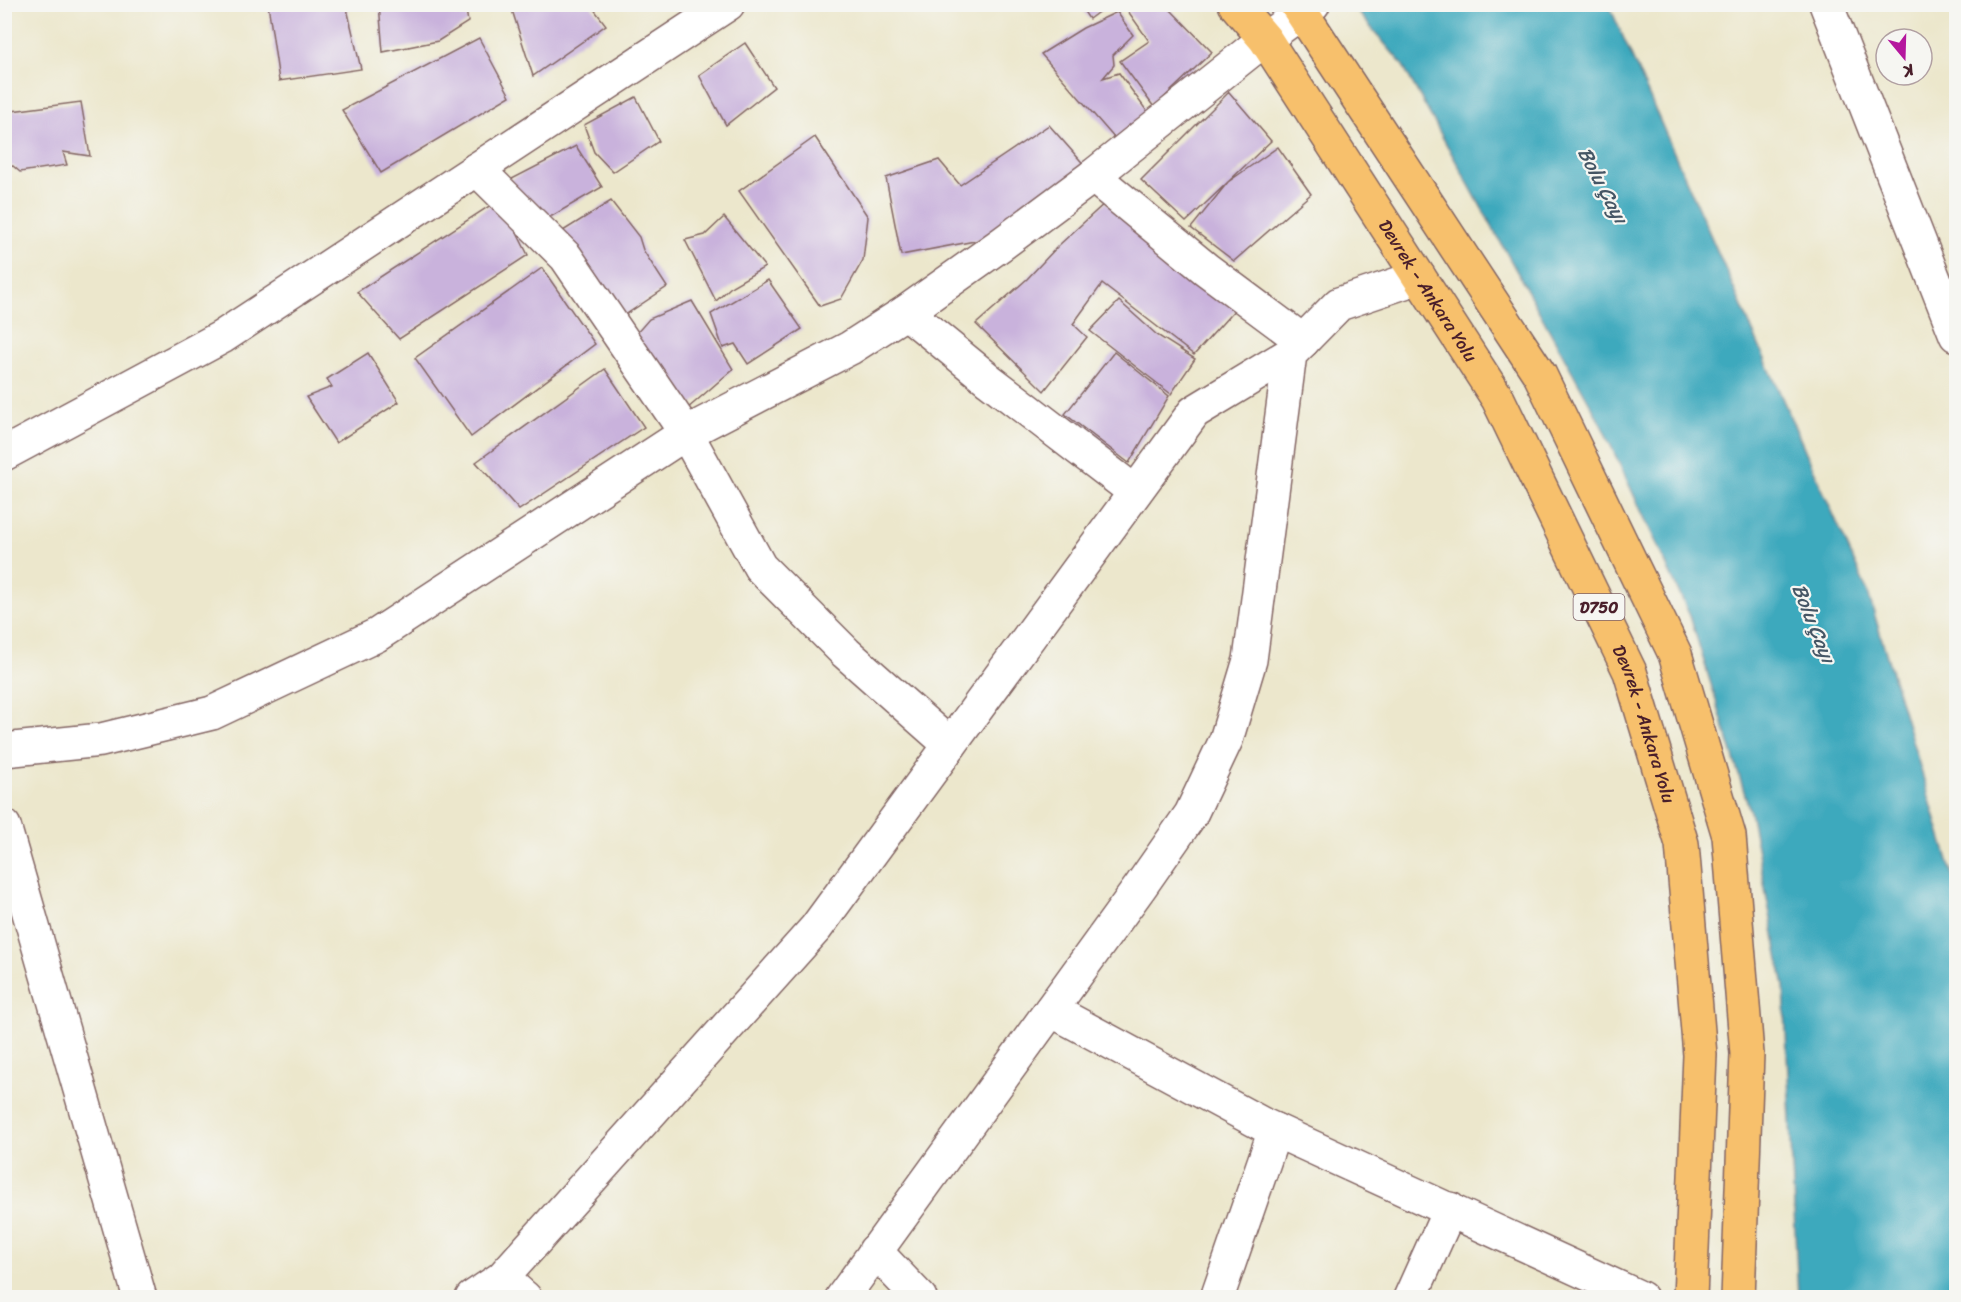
<svg xmlns="http://www.w3.org/2000/svg" width="1961" height="1302" font-family="Sriracha,sans-serif">
  <style>
    .water { fill: #3da9bd; stroke: #446474; stroke-width: 1.5 }
    .building { fill: #c9b2dc }
    .lines { fill: none; stroke-linecap: round; stroke-linejoin: round }
    .minor-casing { stroke: #836563; stroke-width: 36 }
    .highway-casing { stroke: #836563; stroke-width: 36 }
    .minor { stroke: #fff; stroke-width: 33 }
    .highway { stroke: #f7c06c; stroke-width: 33 }
    .labels { text-anchor: middle; stroke-width: 4.5; stroke-linejoin: round; paint-order: stroke }
    .shield { fill: #f6f6f2; stroke: #7e6067; stroke-width: 1.5 }
    .shield-label { font-size: 16px; font-weight: bold; fill: #4a1f2b }
    .street-label { font-size: 18px; fill: #4a1f2b; stroke: #f6f6f2 }
    .water-label { font-size: 20px; font-style: italic; fill: #455665; stroke: #f6f6f2 }
  </style>
  <rect width="100%" height="100%" fill="#f6f6f2"/>
  <filter id="ink" filterUnits="userSpaceOnUse"><feTurbulence type="fractalNoise" baseFrequency=".0167" numOctaves="2"/><feDisplacementMap in="SourceGraphic" scale="12" xChannelSelector="R" yChannelSelector="G"/><feConvolveMatrix kernelMatrix="1 2 1 2 8 2 1 2 1" color-interpolation-filters="sRGB"/></filter>
  <filter id="wash" filterUnits="userSpaceOnUse"><feTurbulence type="fractalNoise" baseFrequency=".008" numOctaves="4" result="noise"/><feDisplacementMap in="SourceGraphic" scale="24" xChannelSelector="R" yChannelSelector="G"/><feGaussianBlur stdDeviation="1.35" result="paint"/><feColorMatrix in="noise" values="0 0 0 0 0 0 0 0 0 0 0 0 0 0 0 0 0 1.4 0 .05"/><feComposite in="paint" operator="in"/></filter>
  <g filter="url(#wash)">
    <rect width="100%" height="100%" fill="#ece7cc"/>
    <path class="water" d="M1352,5H1609L1868,593L1956,887V1297H1798L1784,986L1750,811L1690,616L1599,420L1402,64Z"/>
    <g id="blocks">
      <g class="building">
        <path d="M268,4H346L361,69L279,81Z"/>
        <path d="M379,4H465L468,22L438,41L383,52Z"/>
        <path d="M521,4H590L606,25L533,76L512,10Z"/>
        <path d="M1079,4H1109L1089,19Z"/>
        <path d="M1123,4H1165L1212,52L1154,107L1120,61L1149,41Z"/>
        <path d="M1117,12L1133,35L1113,55L1114,65L1103,78L1119,73L1149,114L1116,140L1041,54L1083,28Z"/>
        <path d="M479,38L510,96L381,173L342,110Z"/>
        <path d="M745,43L774,87L726,125L699,75Z"/>
        <path d="M1229,92L1271,141L1228,182L1278,147L1311,194L1234,261L1191,228L1228,182L1186,222L1141,180Z"/>
        <path d="M636,97L659,141L613,172L594,152L584,125Z"/>
        <path d="M81,102L90,156L63,152L67,165L20,172L13,166L4,167V112Z"/>
        <path d="M1049,125L1087,168L1001,236L901,255L886,178L939,160L960,185Z"/>
        <path d="M815,137L868,217L863,260L841,299L820,306L739,191Z"/>
        <path d="M576,146L602,187L552,216L532,215L510,180Z"/>
        <path d="M500,199L528,255L399,339L357,292Z"/>
        <path d="M611,201L639,237L643,250L667,287L613,323L558,234Z"/>
        <path d="M1106,202L1238,306L1194,355L1102,284L1073,324L1087,337L1044,391L976,324L1027,279L1058,246Z"/>
        <path d="M724,217L765,267L732,286L716,301L685,240L705,235Z"/>
        <path d="M542,268L595,344L471,437L415,358Z"/>
        <path d="M768,280L802,329L748,364L735,344L723,348L711,314Z"/>
        <path d="M692,301L733,369L679,416L628,343L649,319Z"/>
        <path d="M1119,301L1157,335L1195,359L1171,394L1090,331Z"/>
        <path d="M1114,352L1169,396L1129,463L1065,414Z"/>
        <path d="M368,353L399,402L336,443L306,397L332,387L327,379Z"/>
        <path d="M605,369L644,427L519,510L476,462Z"/>
      </g>
    </g>
  </g>
  <g filter="url(#ink)">
    <use href="#blocks" fill-opacity="0" stroke="#836563" stroke-width="1.5"/>
    <g class="lines">
      <defs>
        <g id="minor">
          <path d="M1826,4L1956,335"/>
          <path d="M477,169L566,257L686,433L760,567L846,653L950,745"/>
          <path d="M1093,176L1206,269L1303,341"/>
          <path d="M906,312L989,380L1135,492"/>
          <path d="M4,454L222,337L728,4"/>
          <path d="M4,750L101,740L212,713L377,635L686,433L850,348L906,312L1003,243L1093,176L1265,39L1313,4"/>
          <path d="M4,826L140,1298"/>
          <path d="M1051,1010L1264,1125L1641,1298"/>
          <path d="M875,1251L920,1298"/>
          <path d="M502,1278L525,1298"/>
          <path d="M472,1298L502,1278L816,928L1194,412L1290,354"/>
          <path d="M842,1298L1140,887L1191,814L1226,740L1250,660L1290,354L1339,304L1419,277"/>
          <path d="M1217,1298L1275,1130"/>
          <path d="M1410,1298L1450,1209"/>
        </g>
        <g id="highway">
          <path id="s1" d="M1235,4L1265,39L1498,399L1630,672L1682,844L1700,1055L1690,1298"/>
          <path d="M1296,4L1540,375L1675,654L1729,836L1747,1054L1738,1298"/>
        </g>
      </defs>
      <use href="#minor" class="minor-casing"/>
      <use href="#highway" class="highway-casing"/>
      <use href="#minor" class="minor"/>
      <use href="#highway" class="highway"/>
    </g>
  </g>
  <g class="labels">
    <rect class="shield" x="1573.5" y="594" width="51" height="26" rx="4.5"/>
    <g class="shield-label">
      <text x="1599" y="613">D750</text>
    </g>
    <g class="street-label">
      <text dy="6" stroke="none"><textPath href="#s1" startOffset="346">Devrek - Ankara Yolu</textPath></text>
      <text dy="6" stroke="none"><textPath href="#s1" startOffset="832">Devrek - Ankara Yolu</textPath></text>
    </g>
    <g class="water-label">
      <text transform="translate(1603 185) rotate(62)" y="7">Bolu Çayı</text>
      <text transform="translate(1814 623) rotate(68)" y="7">Bolu Çayı</text>
    </g>
  </g>
  <rect width="1961" height="1302" fill="none" stroke="#f6f6f2" stroke-width="24"/>
  <g transform="translate(1904 57) rotate(161)"><circle r="28" fill="#f6f6f2" stroke="#b1a0a2" stroke-width="1.5"/>
  <path d="M0-4.5L10 22L0 15L-10 22Z" fill="#b5179e"/>
  <text y="-9" font-size="16" font-weight="bold" text-anchor="middle" fill="#4a1f2b">K</text>
  </g>
</svg>
